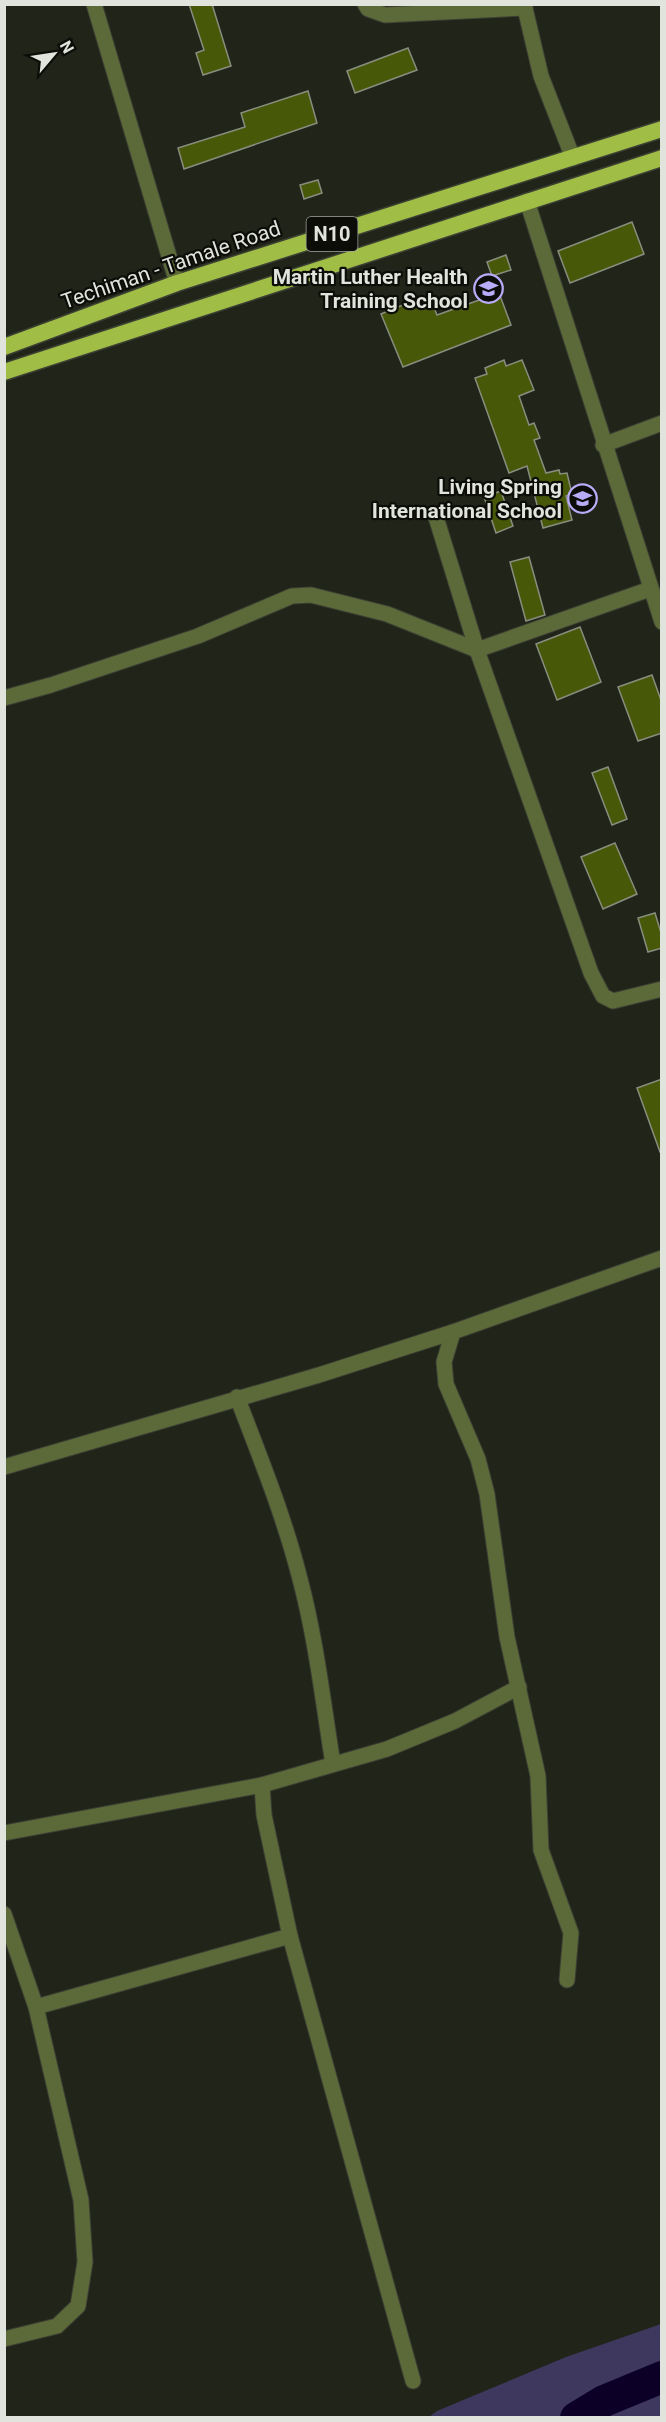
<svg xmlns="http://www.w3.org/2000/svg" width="666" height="2422" font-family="Roboto,sans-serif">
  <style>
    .green { fill: #3e375e }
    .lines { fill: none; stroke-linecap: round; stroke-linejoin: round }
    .river { stroke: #0d0027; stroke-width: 32 }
    .building { fill: #485809; stroke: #898d7f; stroke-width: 1.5 }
    .minor-casing { stroke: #3c4034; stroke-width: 17 }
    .trunk-casing { stroke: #3c4034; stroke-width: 19 }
    .minor { stroke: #5c6939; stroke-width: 15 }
    .trunk { stroke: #a0bd46; stroke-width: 16 }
    .labels { text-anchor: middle; stroke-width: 4.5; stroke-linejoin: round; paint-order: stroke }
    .shield { fill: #0c0d08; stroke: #a1a49c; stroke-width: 1.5 }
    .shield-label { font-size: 20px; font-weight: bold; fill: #e1e4dc }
    .street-label { font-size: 21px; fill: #e1e4dc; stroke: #0c0d08 }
    .poi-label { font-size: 21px; font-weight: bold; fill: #e1e4dc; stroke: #0c0d08; text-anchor: end }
  </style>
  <rect width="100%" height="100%" fill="#212519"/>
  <path class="green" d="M661,2324V2417H429L437,2411L566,2357Z"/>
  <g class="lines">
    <path class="river" d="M576,2418L604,2401L662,2377"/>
  </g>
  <g class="building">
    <path d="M189,4H212L231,66L203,75L196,53L204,50Z"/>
    <path d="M408,48L417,70L355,93L347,71Z"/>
    <path d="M308,91L317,123L184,169L178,148L245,127L241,113Z"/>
    <path d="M318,180L322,193L304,199L300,185Z"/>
    <path d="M632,222L644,254L570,283L558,251Z"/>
    <path d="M506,255L511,270L492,276L487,262Z"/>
    <path d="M499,293L511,325L403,367L381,314L410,302L412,307L431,300L437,315Z"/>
    <path d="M504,360L506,366L522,360L534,390L519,396L529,425L534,423L540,438L534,440L546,473L559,470L560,474L567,473L572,494L566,496L572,520L543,528L527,466L509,473L475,378L487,374L485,368Z"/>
    <path d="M501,491L513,526L496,533L484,497Z"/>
    <path d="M529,557L545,615L526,621L510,562Z"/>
    <path d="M580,627L601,682L557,700L536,644Z"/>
    <path d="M652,675L662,703V733L638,741L618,687Z"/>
    <path d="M608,767L627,819L612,825L592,773Z"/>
    <path d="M615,843L637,894L603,909L581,857Z"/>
    <path d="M655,913L662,936V948L648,952L638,918Z"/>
    <path d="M662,1079V1152H660L637,1088Z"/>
  </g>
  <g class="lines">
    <defs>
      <g id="minor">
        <path d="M94,4L177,283"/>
        <path d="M365,4L368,9L385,15L525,8"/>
        <path d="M524,4L541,76L573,158"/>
        <path d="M527,201L662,622"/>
        <path d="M603,445L662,423"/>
        <path d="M435,514L477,650L591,973L603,996L613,1001L662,989"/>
        <path d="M4,698L51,685L198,636L292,596L311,595L387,614L477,650L650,589"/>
        <path d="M453,1332L444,1362L446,1384L478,1459L487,1494L507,1637L538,1776L541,1850L571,1933L567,1980"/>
        <path d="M237,1397C260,1457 284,1516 300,1579C316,1639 323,1702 333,1764"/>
        <path d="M4,1467L319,1375L453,1332L662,1258"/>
        <path d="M4,1833L262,1785"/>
        <path d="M4,1914L36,2007"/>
        <path d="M4,2339L57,2326L78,2306L85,2262L81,2200L36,2007L290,1936"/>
        <path d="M413,2381L290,1936L264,1815L262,1785L387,1749L455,1721L519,1687"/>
      </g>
      <g id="trunk">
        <path d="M4,347L177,283L662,129"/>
        <path d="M4,372L662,158"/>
      </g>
    </defs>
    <use href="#minor" class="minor-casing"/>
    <use href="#trunk" class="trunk-casing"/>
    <use href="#minor" class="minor"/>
    <use href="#trunk" class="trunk"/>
  </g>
  <defs>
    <symbol id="school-ring" viewBox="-11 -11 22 22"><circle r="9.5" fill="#0c0d08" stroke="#b8abf7" stroke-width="1.5"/><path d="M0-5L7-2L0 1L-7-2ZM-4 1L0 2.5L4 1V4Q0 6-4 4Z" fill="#b8abf7"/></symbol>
  </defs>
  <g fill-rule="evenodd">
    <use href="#school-ring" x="472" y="272" width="33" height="33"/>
    <use href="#school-ring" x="566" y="482" width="33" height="33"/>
  </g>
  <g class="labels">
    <rect class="shield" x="306.5" y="217" width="51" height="34" rx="4.5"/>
    <g class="shield-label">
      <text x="332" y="241">N10</text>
    </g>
    <g class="street-label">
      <text transform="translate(171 265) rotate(-19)" y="7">Techiman - Tamale Road</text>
    </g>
    <g class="poi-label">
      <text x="468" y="284">Martin Luther Health<tspan x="468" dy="24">Training School</tspan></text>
      <text x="562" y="494">Living Spring<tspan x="562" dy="24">International School</tspan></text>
    </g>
  </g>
  <rect width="666" height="2422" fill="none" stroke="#e1e4dc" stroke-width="12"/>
  <g transform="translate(54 54) rotate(61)" stroke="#0c0d08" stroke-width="4.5" paint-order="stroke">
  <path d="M0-4.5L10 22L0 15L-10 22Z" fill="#e1e4dc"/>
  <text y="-9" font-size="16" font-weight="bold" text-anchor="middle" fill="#e1e4dc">N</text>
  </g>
</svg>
